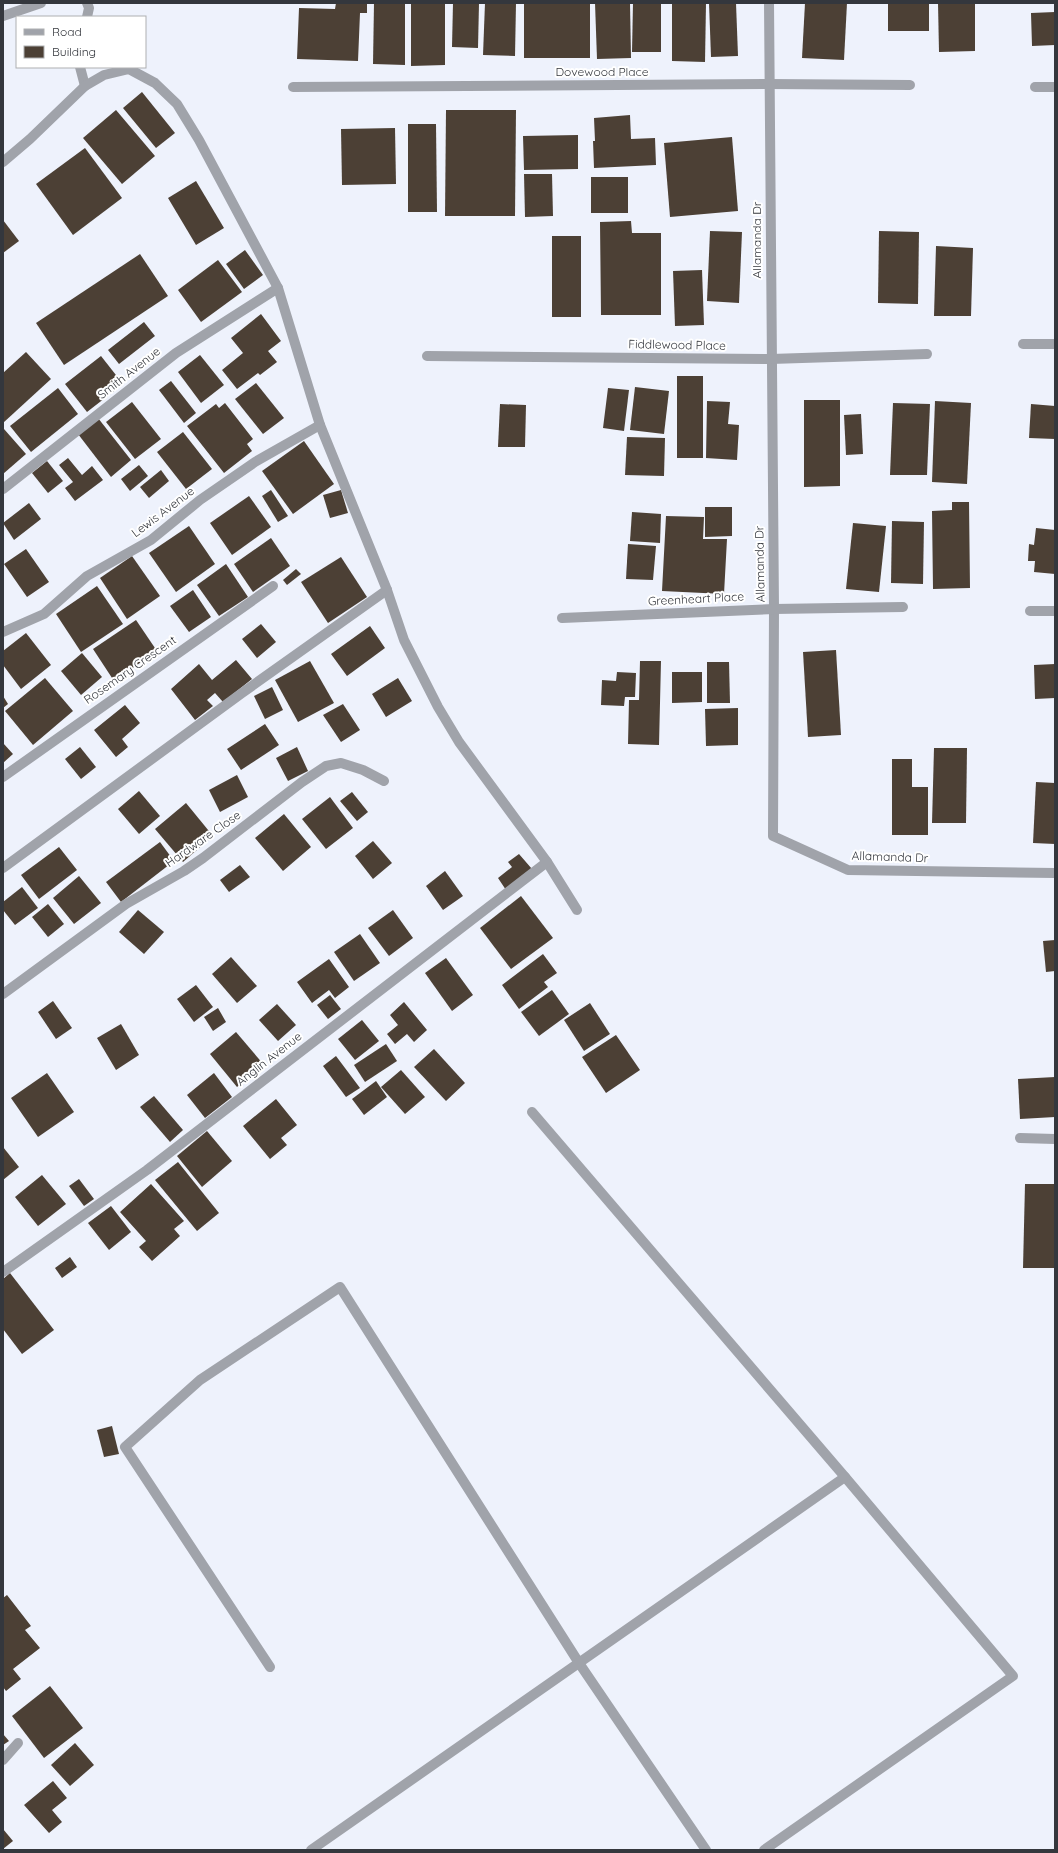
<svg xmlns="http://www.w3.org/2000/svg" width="1058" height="1853" font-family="Quicksand,sans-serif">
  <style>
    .building { fill: #4c4035 }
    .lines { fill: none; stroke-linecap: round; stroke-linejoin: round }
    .minor { stroke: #a0a3aa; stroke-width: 10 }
    .labels { text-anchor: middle; stroke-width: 4; stroke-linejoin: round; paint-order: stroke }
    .street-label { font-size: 12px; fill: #34373d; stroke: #fff }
  </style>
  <rect width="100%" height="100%" fill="#eef2fc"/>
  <g class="building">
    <path d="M336,3H367V13H360L358,61L297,59L299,8L335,9Z"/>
    <path d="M374,3H405V65L373,64Z"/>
    <path d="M411,3H445V65L411,66Z"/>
    <path d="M453,3H479L478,48L452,47Z"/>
    <path d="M485,3H516L515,56L483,55Z"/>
    <rect x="524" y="3" width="66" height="55"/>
    <path d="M595,3H630L631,58L597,59Z"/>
    <path d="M633,3H661V52H632Z"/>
    <path d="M672,3H706L705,62L672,61Z"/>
    <path d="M709,3H736L738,56L711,57Z"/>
    <path d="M805,3H847L844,60L802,58Z"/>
    <rect x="888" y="3" width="41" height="28"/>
    <path d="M938,3H975V51L939,52Z"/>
    <path d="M1055,12V45L1032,46L1031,13Z"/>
    <path d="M142,92L175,133L156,148L123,108Z"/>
    <path d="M116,110L155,156L122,184L83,138Z"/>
    <path d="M446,110H516L515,216H445Z"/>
    <path d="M630,115L631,139L655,138L656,165L594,168L593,141H595L594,118Z"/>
    <path d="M408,124H436L437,212H408Z"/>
    <path d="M395,128L396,184L342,185L341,129Z"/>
    <path d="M578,135V169L524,170L523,136Z"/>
    <path d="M732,137L738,211L670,217L664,143Z"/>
    <path d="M85,148L122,198L73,235L36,184Z"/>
    <path d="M524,174H552L553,216L525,217Z"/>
    <rect x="591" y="177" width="37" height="36"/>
    <path d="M196,181L224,228L196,245L168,198Z"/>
    <path d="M3,220L19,241L3,253Z"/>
    <path d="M631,221L632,233H661V315H601L600,222Z"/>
    <path d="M710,231L742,232L739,303L707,301Z"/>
    <path d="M879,231L919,232L918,304L878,303Z"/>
    <rect x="552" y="236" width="29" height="81"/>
    <path d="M936,246L973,248L971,316H934Z"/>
    <path d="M245,250L263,275L244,289L226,264Z"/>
    <path d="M140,254L168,296L64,365L36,323Z"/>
    <path d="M218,260L242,292L201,322L178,290Z"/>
    <path d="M702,270L704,325L675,326L673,271Z"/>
    <path d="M261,314L281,341L268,351L277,362L260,375L258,373L237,389L222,370L243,353L231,338Z"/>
    <path d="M144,322L155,336L119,364L108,350Z"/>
    <path d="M26,352L51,379L3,423V373Z"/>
    <path d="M200,355L224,385L201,403L178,372Z"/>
    <path d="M101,356L123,384L87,412L65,384Z"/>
    <rect x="677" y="376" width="26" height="82"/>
    <path d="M171,381L196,413L184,423L159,390Z"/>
    <path d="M256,383L284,418L263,434L235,399Z"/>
    <path d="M635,387L669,391L664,434L630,430Z"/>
    <path d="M58,388L78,414L31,452L10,426Z"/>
    <path d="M608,388L629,390L624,431L603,428Z"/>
    <path d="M804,400H840V486L804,487Z"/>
    <path d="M707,401L730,402L728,424L739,425L737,460L706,458Z"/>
    <path d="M935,401L971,403L967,484L932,482Z"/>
    <path d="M132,402L161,439L135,459L106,422Z"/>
    <path d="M225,403L253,439L247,444L252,451L224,473L187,426L216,404L219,408Z"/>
    <path d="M893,403L930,404L927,475H890Z"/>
    <path d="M500,404L526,405L525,447H498Z"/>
    <path d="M1031,404L1055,406V439L1029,438Z"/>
    <path d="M861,414L863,454L846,455L844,415Z"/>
    <path d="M98,418L131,460L111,477L78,434Z"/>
    <path d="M4,429L26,454L3,474V430Z"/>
    <path d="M183,432L212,469L186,489L157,452Z"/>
    <path d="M627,437L665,438L664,476L625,475Z"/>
    <path d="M304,441L334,484L293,514L262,471Z"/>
    <path d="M68,458L82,475L92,466L103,480L75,501L65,488L73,482L59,465Z"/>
    <path d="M47,461L63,481L48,493L32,473Z"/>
    <path d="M139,465L148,476L130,491L121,479Z"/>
    <path d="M161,470L169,481L149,498L140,487Z"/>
    <path d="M271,490L288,516L278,522L262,496Z"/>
    <path d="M341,490L348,513L330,518L323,495Z"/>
    <path d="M249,496L271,527L232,555L210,523Z"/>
    <path d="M952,502H969L970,588L933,589L932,511L952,510Z"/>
    <path d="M29,503L41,519L14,540L3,523Z"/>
    <path d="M705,507H732V536L705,537Z"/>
    <path d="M632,512L661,514L660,543L630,541Z"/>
    <path d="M666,516L704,517L703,539H727L724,594L662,591Z"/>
    <path d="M892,521L924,522L923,584L891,583Z"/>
    <path d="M853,523L886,526L879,592L846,589Z"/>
    <path d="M189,526L215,564L176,592L149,553Z"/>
    <path d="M1036,528L1055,530V574L1034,572L1035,561H1028L1029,544L1034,545Z"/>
    <path d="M271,538L290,566L253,592L234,564Z"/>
    <path d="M628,544L656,546L653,580L626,579Z"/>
    <path d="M26,549L49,582L27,597L4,564Z"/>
    <path d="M132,556L160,596L127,619L100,578Z"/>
    <path d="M341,557L367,597L328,623L301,582Z"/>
    <path d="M226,564L248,597L219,616L197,585Z"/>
    <path d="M296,569L301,574L287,585L283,580Z"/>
    <path d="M97,586L123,624L81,652L56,614Z"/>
    <path d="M193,590L211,617L189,632L170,606Z"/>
    <path d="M136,620L157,651L114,681L93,649Z"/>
    <path d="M261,624L276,642L257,658L242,639Z"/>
    <path d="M370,626L385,648L347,676L331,654Z"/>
    <path d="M26,633L51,665L21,689L3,665V651Z"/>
    <path d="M836,650L841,735L808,737L803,652Z"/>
    <path d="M82,653L102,677L81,695L61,671Z"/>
    <path d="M236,660L252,679L223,702L215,693L207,700L213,706L195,720L171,689L199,664L212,680Z"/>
    <path d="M310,661L334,703L298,722L275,680Z"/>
    <path d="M640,661H661L659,745L628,744L629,700H639Z"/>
    <path d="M707,662H729L730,703H707Z"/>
    <path d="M1055,664V698L1035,699L1034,665Z"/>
    <path d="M617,672L636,673L635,697H625L624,706L601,705L602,680L616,681Z"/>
    <path d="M672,672H702V702L672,703Z"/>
    <path d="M45,678L73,711L33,745L5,711Z"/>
    <path d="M398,678L412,701L386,717L372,694Z"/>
    <path d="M272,687L283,710L265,719L254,696Z"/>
    <path d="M3,696L8,704L3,708Z"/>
    <path d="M343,704L360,730L341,742L323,715Z"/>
    <path d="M125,705L140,723L122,739L128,747L116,757L94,730Z"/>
    <path d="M738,708V745L706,746L705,709Z"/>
    <path d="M265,724L279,745L241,770L227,749Z"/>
    <path d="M3,743L13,754L3,763Z"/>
    <path d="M80,747L96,767L81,779L65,759Z"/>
    <path d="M297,747L308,771L288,781L276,758Z"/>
    <path d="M934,748H967L966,823H932Z"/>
    <path d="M892,759H912V787H928V835H892Z"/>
    <path d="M237,775L248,797L220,812L209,790Z"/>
    <path d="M1036,782L1055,783V844L1033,843Z"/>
    <path d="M139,791L160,816L139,834L118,809Z"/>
    <path d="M352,792L368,812L357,821L340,801Z"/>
    <path d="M330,797L353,828L326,849L302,819Z"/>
    <path d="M186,803L213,836L183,862L155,829Z"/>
    <path d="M284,814L311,847L283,871L255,838Z"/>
    <path d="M373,841L392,863L373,879L355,856Z"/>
    <path d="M160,842L174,861L121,902L106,882Z"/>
    <path d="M59,847L77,870L39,899L21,875Z"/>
    <path d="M519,854L532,869L506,890L498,878L512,867L508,862Z"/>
    <path d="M240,865L250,877L229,892L220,880Z"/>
    <path d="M445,871L463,896L443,910L426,886Z"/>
    <path d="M79,876L101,903L74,924L53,898Z"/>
    <path d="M22,887L38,908L15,925L3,910V902Z"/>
    <path d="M521,896L553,938L511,969L480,928Z"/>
    <path d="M48,904L64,924L48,937L32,917Z"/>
    <path d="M138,910L164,932L144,954L119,932Z"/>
    <path d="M393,910L413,938L389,956L368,928Z"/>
    <path d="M360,934L380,963L354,981L334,952Z"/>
    <path d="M1055,940V971L1046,972L1043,941Z"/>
    <path d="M543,954L557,973L544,982L548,987L519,1009L502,985Z"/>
    <path d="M231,957L257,986L237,1003L212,974Z"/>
    <path d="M446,958L473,995L452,1011L425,973Z"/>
    <path d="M329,959L349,987L335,998L329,990L312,1003L297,982Z"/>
    <path d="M196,985L213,1007L194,1022L177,999Z"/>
    <path d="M552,990L569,1014L539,1036L521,1012Z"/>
    <path d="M330,995L341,1009L328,1019L317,1005Z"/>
    <path d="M53,1001L72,1028L56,1039L38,1012Z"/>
    <path d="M404,1002L427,1030L414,1042L407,1034L395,1044L387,1034L398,1025L390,1015Z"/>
    <path d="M590,1003L610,1034L584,1051L564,1020Z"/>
    <path d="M277,1004L296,1025L278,1041L259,1020Z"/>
    <path d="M218,1008L226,1022L213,1031L204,1017Z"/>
    <path d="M362,1020L379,1041L355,1060L338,1039Z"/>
    <path d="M121,1024L139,1055L116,1070L97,1038Z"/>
    <path d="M236,1032L264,1065L237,1087L210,1054Z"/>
    <path d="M616,1035L640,1070L606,1093L582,1057Z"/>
    <path d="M386,1044L397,1061L365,1082L354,1065Z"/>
    <path d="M434,1049L465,1083L446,1101L414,1067Z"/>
    <path d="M336,1056L360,1088L346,1097L323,1066Z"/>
    <path d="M401,1070L425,1097L405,1114L381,1087Z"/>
    <path d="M47,1073L74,1112L38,1137L11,1098Z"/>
    <path d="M214,1073L232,1097L205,1118L187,1095Z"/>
    <path d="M1055,1077V1117L1020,1119L1018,1079Z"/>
    <path d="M376,1081L387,1097L364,1115L352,1099Z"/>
    <path d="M154,1096L183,1130L170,1142L140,1107Z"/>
    <path d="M276,1099L297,1125L281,1138L287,1145L270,1159L243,1126Z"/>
    <path d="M207,1131L232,1161L202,1187L177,1156Z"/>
    <path d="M3,1147L19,1167L3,1180Z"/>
    <path d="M178,1162L219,1213L197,1231L155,1180Z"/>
    <path d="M42,1175L66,1204L38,1226L15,1197Z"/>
    <path d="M79,1179L94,1199L84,1206L69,1186Z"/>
    <path d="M151,1184L184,1221L174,1229L180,1236L152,1261L139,1247L146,1241L120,1212Z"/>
    <path d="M1025,1184H1055V1268H1023Z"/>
    <path d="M111,1206L131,1232L109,1250L88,1223Z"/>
    <path d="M70,1257L77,1267L62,1278L55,1268Z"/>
    <path d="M10,1273L54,1330L22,1354L3,1329V1279Z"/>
    <path d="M112,1426L119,1454L104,1457L97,1430Z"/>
    <path d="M7,1595L31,1626L25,1630L40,1648L13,1669L21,1679L6,1691L3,1687V1598Z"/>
    <path d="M50,1686L83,1728L44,1758L12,1716Z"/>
    <path d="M3,1734L9,1741L3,1745Z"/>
    <path d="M75,1743L94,1765L70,1786L51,1765Z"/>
    <path d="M53,1781L67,1798L52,1810L62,1822L49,1833L24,1805Z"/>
    <path d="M3,1829L13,1841L3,1849Z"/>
  </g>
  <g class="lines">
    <g class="minor">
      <path d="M87,3L89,8L87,17"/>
      <path d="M769,3L774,609L773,836L848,870L1055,873"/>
      <path d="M3,16L41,3"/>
      <path d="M80,67L85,86"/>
      <path d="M293,87L769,84L910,85"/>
      <path d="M1035,87H1055"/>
      <path d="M3,162L30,139L85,86L104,75L129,69L155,83L177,104L199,140L278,288L320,425L387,590L404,640L438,707L459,742L547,862L577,910"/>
      <path d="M1023,344H1055"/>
      <path d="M427,356L771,359L927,354"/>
      <path d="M3,489L176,353L278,288"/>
      <path d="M1030,611H1055"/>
      <path d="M562,618L774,609L903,607"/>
      <path d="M3,632L44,614L87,576L151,540L200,500L255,462L320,425"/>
      <path d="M3,777L273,586"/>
      <path d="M3,868L242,693L387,590"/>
      <path d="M3,994L126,904L184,871L203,858L302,782L326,766L341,763L363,770L384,781"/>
      <path d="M532,1112L845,1477L1013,1676L764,1850"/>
      <path d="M1020,1138L1055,1139"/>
      <path d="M3,1272L147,1170L547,862"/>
      <path d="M270,1667L125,1447L200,1380L340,1287L579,1663L706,1850"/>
      <path d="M3,1760L18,1743"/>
      <path d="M311,1850L845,1477"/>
    </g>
  </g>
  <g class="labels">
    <g class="street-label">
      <text x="602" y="76">Dovewood Place</text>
      <text transform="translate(757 240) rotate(-90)" y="4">Allamanda Dr</text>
      <text transform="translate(677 345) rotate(1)" y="4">Fiddlewood Place</text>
      <text transform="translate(129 373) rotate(-38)" y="4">Smith Avenue</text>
      <text transform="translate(163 512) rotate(-37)" y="4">Lewis Avenue</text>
      <text transform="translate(760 564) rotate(-91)" y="4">Allamanda Dr</text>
      <text transform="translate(696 599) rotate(-3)" y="4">Greenheart Place</text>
      <text transform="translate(130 670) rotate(-35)" y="4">Rosemary Crescent</text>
      <text transform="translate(203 839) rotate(-35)" y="4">Hardware Close</text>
      <text transform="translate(890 857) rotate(2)" y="4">Allamanda Dr</text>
      <text transform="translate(269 1059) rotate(-38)" y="4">Anglin Avenue</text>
    </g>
  </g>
  <rect width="1058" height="1853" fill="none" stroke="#34373d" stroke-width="8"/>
  <rect x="16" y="16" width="130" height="52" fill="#ffffff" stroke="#aeafb1"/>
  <rect x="24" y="29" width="20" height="6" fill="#a0a3aa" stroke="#aeafb1"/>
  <text x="52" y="36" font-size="12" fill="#34373d">Road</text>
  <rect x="24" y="46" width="20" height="12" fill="#4c4035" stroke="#aeafb1"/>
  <text x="52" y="56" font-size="12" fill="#34373d">Building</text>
</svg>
